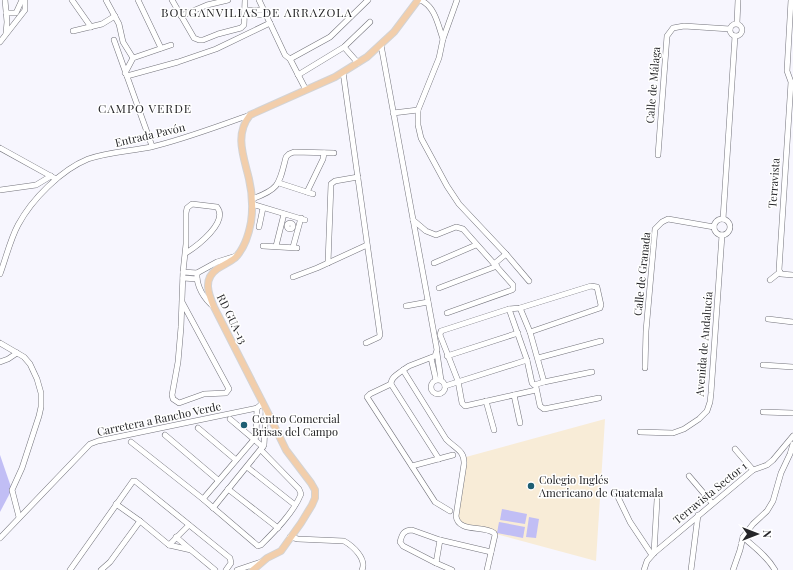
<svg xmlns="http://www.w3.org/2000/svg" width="793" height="570" font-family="'Playfair Display',serif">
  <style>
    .education { fill: #f8ecd7 }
    .green { fill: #c1bef5 }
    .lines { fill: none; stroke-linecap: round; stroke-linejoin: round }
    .minor-casing { stroke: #73737b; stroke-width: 6 }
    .major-casing { stroke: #d3d3d4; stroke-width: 8 }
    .minor { stroke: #fff; stroke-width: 5 }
    .major { stroke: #f2ceab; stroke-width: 6 }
    .poi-dot { fill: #1d5e73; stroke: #fff; stroke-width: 1.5 }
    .labels { text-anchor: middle; stroke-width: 3; stroke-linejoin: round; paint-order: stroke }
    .street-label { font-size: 11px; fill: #252528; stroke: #fff }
    .poi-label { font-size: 11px; fill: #252528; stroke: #fff; text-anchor: start }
    .neighbourhood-label { font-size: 12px; letter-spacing: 1px; fill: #252528; stroke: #fff }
  </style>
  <rect width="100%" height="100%" fill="#f7f6fe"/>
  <path class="education" d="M605,419L596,561L463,525L457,516L466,457Z"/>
  <g class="green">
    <path d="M0,455L11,487L10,493L0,512Z"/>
    <path d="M502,509L527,514L525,524L500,520Z"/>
    <path d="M529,517L539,519L536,538L526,537Z"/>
    <path d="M499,522L525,527L523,538L497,533Z"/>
  </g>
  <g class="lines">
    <defs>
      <g id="minor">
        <path d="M5,0L7,22L6,33"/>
        <path d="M72,0L91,27"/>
        <path d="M106,0L119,24L123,42L133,58"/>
        <path d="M138,0L161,48"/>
        <path d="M172,0L194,38L199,40H203L218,34L241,28L244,25L245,0"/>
        <path d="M259,0L285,55L290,59L306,90"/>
        <path d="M420,0C435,6 438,25 443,39"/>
        <path d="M457,0L443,39L439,58L418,110V125L421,138L447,186L459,204L506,254L529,281"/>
        <path d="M791,0L787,71L791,82L779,270L781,274L793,275"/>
        <path d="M245,10H264"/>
        <path d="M6,13H16L22,0"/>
        <path d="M245,15H266"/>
        <path d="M181,16L207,5L228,0"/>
        <path d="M737,23L738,0"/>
        <circle cx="736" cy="30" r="6"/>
        <path d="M73,31L102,24L115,16"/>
        <path d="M114,40L152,146"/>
        <path d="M0,42L25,10V0"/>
        <path d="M381,45L437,350L435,356L409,366L403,370L446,439C454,448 465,450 464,464L456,516C458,533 484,525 494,533L495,535L487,570"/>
        <path d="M344,47L358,63"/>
        <path d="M290,59L330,37L368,0"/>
        <path d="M343,72L380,335L379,337L366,343"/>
        <path d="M125,73L133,58L171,45"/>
        <path d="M298,75L344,47L370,22"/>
        <path d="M127,76L178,62L216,49L270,23"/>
        <path d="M393,113L418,110"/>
        <path d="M0,148L56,179"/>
        <path d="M658,155L667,36L673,28L684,26L730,29"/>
        <path d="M279,183L313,194"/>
        <path d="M0,190L36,185L51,176"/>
        <path d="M307,192L323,159L324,153"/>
        <path d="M252,199C280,189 279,184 286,157L289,154L294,152L334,153"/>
        <path d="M252,204L305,220"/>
        <path d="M723,219L735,36"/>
        <circle cx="722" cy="227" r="8"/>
        <path d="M413,220L426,231L436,235L456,227L463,229L513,285V289L512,290L447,313"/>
        <circle cx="290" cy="226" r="3"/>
        <path d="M259,227L263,208"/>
        <path d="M263,246L297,248"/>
        <path d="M276,246L284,214"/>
        <path d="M293,247L301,218"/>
        <path d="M328,263L331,184L335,181L358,177"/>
        <path d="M434,263L476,245"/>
        <path d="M494,264L506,254"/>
        <path d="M183,272L197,273L217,262L236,256"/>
        <path d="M197,273C196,286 204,299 214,307"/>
        <path d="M0,274C6,258 10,240 18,225C32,199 61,170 88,159C108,152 131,151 151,147C185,139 218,126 250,115"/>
        <path d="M293,277L317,268L367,245"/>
        <path d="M183,278L197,279"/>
        <path d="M770,280L780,272"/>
        <path d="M439,288L497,266"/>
        <path d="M182,302L229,389L226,393L204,394L179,403L173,399L172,395L178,362L181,327L183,272L186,244V213L187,208L192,204L217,207C229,222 197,246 186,253"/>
        <path d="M406,306L428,302"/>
        <path d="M509,309L527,360L532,383L534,385L544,382L530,332L520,308"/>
        <path d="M768,319L793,322"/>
        <path d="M530,332L600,308L601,305L597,287L591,286L520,308L509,309L441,331L440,335L458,381L462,403L465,406L536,390"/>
        <path d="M0,343L24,357L30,364L37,379L41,393V407L39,416L22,468L12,490L19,517"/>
        <path d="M437,353L441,380"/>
        <path d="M447,356L518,333"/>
        <path d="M431,358L436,380"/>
        <path d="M538,358L601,341"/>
        <path d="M0,362L8,359L17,353"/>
        <path d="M763,365L793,367"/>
        <path d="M645,368L646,331L655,229L662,222L668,219L714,227"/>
        <path d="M403,370C398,374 391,377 391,384L439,459"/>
        <circle cx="438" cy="387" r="7"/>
        <path d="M544,382L592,372"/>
        <path d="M391,384L370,394L367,397L435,502L450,511"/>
        <path d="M445,386L527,360"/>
        <path d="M536,387L540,406L544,409L599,398"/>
        <path d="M514,395L520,423"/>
        <path d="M486,401L494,430"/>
        <path d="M763,412L793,413"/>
        <path d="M230,419L263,447"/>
        <path d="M198,428L236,460"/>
        <path d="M640,432L673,433L684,429L699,419L707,411L710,402L711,393L722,235"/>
        <path d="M165,435L218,480"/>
        <path d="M131,442L203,499L258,546L261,545C275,531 294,512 301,494L299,489L261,450"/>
        <path d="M735,449L753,470"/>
        <path d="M412,466L453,455"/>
        <path d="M247,467L295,505"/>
        <path d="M689,476L712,503"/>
        <path d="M228,489L278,528"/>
        <path d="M616,493L630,522L652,555"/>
        <path d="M203,499L256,437L257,408"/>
        <path d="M116,504L140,521L169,545L191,550"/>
        <path d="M213,508L264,445L266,410"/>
        <path d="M176,537L191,550L215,570"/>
        <path d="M290,537L298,539L344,541C353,546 367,559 362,570"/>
        <path d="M743,537C754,547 767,556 775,570"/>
        <path d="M0,538L90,444L98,441L257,408L263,403"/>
        <path d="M169,545L189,525"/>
        <path d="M654,553L657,500"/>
        <path d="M436,563L440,540"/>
        <path d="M70,570L133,481H135L230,558L231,563L226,570"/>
        <path d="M101,570L110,562L140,521"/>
        <path d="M237,570L261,562"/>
        <path d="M452,570L436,563L403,546L400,542C402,534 404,530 412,530L440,540L491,552"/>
        <path d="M644,570L647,561L654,553L753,470L767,465L773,460L793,436"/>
        <path d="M691,570L698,515"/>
        <path d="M733,570L740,550L743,537L753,524L767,511L773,501L781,473L790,454L793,444"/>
      </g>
      <path id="major" d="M253,570L267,558L281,551L301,523L312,505L315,498V490L311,483L286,450L266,409L214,307C208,293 203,279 217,269C223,265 230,262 235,258C244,249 249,233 251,222C253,208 252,192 249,179C244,157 234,135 250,115L335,77L367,57L394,32L418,0"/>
    </defs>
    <use href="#minor" class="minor-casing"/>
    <use href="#major" class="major-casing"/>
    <use href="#minor" class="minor"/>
    <use href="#major" class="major"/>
  </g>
  <g class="poi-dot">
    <circle cx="244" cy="425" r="4"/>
    <circle cx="531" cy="486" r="4"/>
  </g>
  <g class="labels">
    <g class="street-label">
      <text transform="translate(653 85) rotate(-85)" y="4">Calle de Málaga</text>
      <text transform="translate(150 135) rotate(-13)" y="4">Entrada Pavón</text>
      <text transform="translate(774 183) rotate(-86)" y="4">Terravista</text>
      <text transform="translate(642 274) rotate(-84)" y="4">Calle de Granada</text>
      <text transform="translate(232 319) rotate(64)" y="4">RD GUA-13</text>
      <text transform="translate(704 344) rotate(-85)" y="4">Avenida de Andalucía</text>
      <text transform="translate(159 419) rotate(-12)" y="4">Carretera a Rancho Verde</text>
      <text transform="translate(710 493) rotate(-39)" y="4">Terravista Sector 1</text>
    </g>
    <g class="poi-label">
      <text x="252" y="423">Centro Comercial<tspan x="252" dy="13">Brisas del Campo</tspan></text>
      <text x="539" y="484">Colegio Inglés<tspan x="539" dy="13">Americano de Guatemala</tspan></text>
    </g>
    <g class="neighbourhood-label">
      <text x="257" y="17">BOUGANVILIAS DE ARRAZOLA</text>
      <text x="145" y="113">CAMPO VERDE</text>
    </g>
  </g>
  <g transform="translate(757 534) rotate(90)" stroke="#ffffff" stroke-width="3" paint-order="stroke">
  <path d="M0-3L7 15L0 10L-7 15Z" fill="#252528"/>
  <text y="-6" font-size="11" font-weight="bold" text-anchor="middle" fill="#252528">N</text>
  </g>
</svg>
